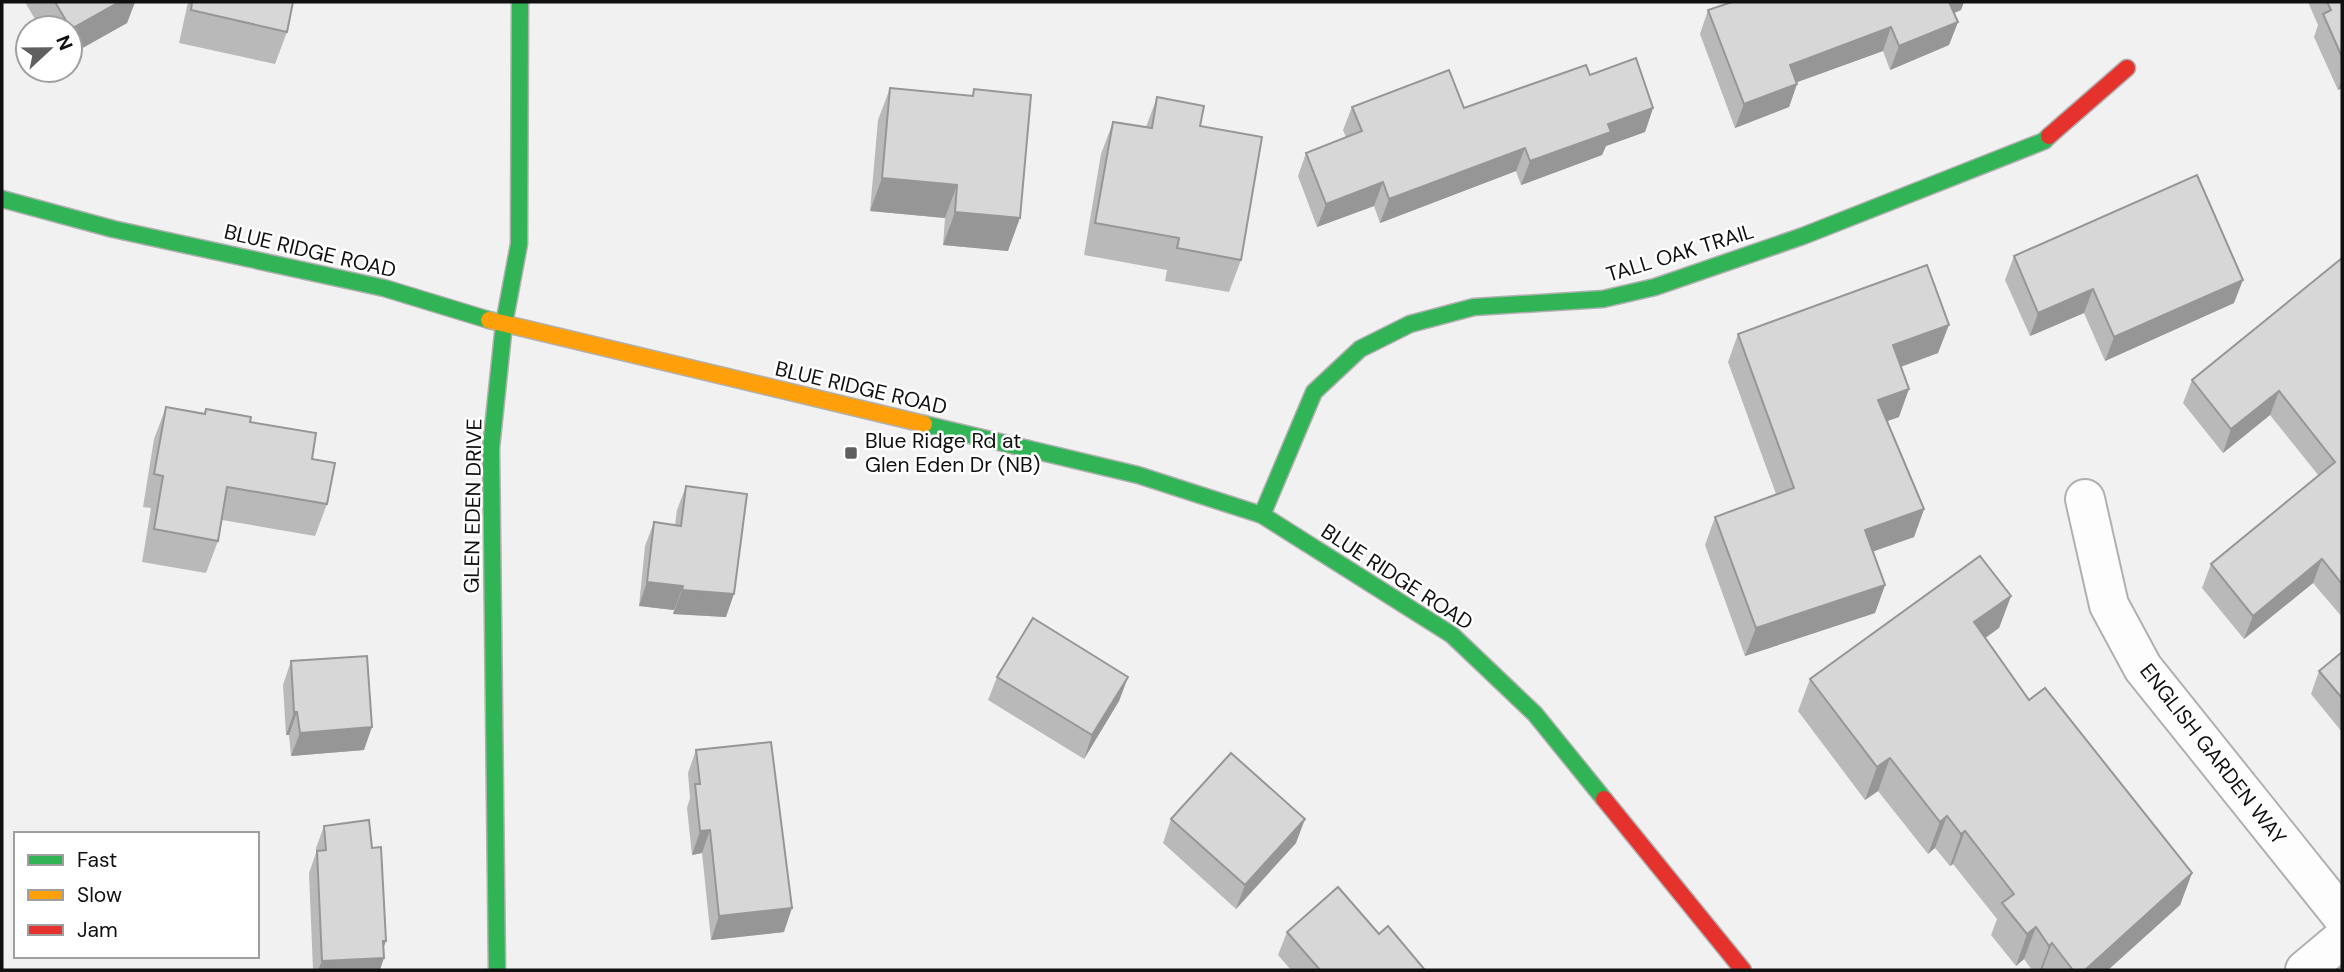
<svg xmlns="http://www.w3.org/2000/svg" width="2344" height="972" font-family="'DM Sans',sans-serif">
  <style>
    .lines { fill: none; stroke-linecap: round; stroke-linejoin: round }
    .street-casing { stroke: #b1b0b0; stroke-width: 42 }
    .fast-casing { stroke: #b1b0b0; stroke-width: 19 }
    .slow-casing { stroke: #b1b0b0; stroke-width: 19 }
    .jam-casing { stroke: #b1b0b0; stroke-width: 19 }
    .street { stroke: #fdfdfd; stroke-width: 38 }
    .fast { stroke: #30b455; stroke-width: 16 }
    .slow { stroke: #ff9f0a; stroke-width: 16 }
    .jam { stroke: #e5322d; stroke-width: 16 }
    .wall { fill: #b9b9b9 }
    .shaded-wall { fill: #969696 }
    .building { fill: #d7d7d7; stroke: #969696; stroke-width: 2 }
    .poi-dot { fill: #605f5f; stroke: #fff; stroke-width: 2.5 }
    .labels { text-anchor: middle; stroke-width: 5; stroke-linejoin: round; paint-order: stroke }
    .street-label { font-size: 21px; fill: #111011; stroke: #fff }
    .poi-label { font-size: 21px; fill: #111011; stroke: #fff; text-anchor: start }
  </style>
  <rect width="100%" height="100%" fill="#f2f1f1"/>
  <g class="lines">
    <defs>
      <g id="street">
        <path d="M2085,499L2109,605L2143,668L2342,916"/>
        <path d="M2305,970L2342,939"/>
      </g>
      <g id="fast">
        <path d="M2,199L113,229L384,288L489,320"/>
        <path d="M924,424L1138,475L1262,515L1452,635L1535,714L1604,799"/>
        <path d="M1262,515L1314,392L1360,349L1410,324L1474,307L1603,299L1655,287L1803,236L2044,141L2049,136"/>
        <path d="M497,970L491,448L504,324L519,244L520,2"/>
      </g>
      <path id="slow" d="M489,320L924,424"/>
      <g id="jam">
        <path d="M2049,136L2127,68"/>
        <path d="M1604,799L1743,970"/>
      </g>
    </defs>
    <use href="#street" class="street-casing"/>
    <use href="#fast" class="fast-casing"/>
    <use href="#slow" class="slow-casing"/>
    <use href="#jam" class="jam-casing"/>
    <use href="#street" class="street"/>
    <use href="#fast" class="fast"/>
    <use href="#slow" class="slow"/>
    <use href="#jam" class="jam"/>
  </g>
  <g class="wall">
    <path d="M25,2H135L127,23L70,55V28H40Z"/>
    <path d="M188,2H293L287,32L275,64L179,43Z"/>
    <path d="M2308,2H2342V88L2338,90L2314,37L2318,25Z"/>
    <path d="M1708,10H1961L1954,13L1958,22L1949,45L1890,70L1883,51L1797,82V84L1789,107L1735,128L1700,34Z"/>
    <path d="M1590,75L1653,108L1645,132L1606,146L1602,155L1521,185L1516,171L1380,223L1374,206L1317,227L1298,176L1306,153L1346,137L1343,130L1352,107L1464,108Z"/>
    <path d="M890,88L972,96L974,89L1008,251L943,245L945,218L870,211L878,120Z"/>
    <path d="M1157,97L1200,126L1241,260L1229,292L1165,281L1167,270L1084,255L1101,154L1113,122L1146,127Z"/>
    <path d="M2014,256L2234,303L2105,361L2084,313L2030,336L2005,280Z"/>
    <path d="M2342,258V617L2313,583L2244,639L2202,588L2211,564L2319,476L2270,415L2223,453L2183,403L2192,380Z"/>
    <path d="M1738,334L1938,353L1901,367L1899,417L1887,421L1924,509L1914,537L1873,551L1885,585L1875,613L1745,656L1705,545L1715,517L1776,494L1728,362Z"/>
    <path d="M166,407L204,413L206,409L250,422L312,459L327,504L315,536L222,520L218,541L206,573L142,562L151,508L143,507L154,439Z"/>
    <path d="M686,486L726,617L673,614L674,610L639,606L645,546L654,522L675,525L677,510Z"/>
    <path d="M2011,596L1999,628L1985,638L2029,700L2192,873L2180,905L2108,970H2032L2024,959L2016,966L1991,935L1997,919L1953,864L1950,866L1935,848L1928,854L1878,791L1865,800L1798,711L1810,679Z"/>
    <path d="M2342,652V732L2311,694L2319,671Z"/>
    <path d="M291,661L364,750L291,756L289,735H286L283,685Z"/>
    <path d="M997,677H1128L1119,701L1084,759L988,700Z"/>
    <path d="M696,750L784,932L711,940L702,853L692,855L687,808L690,798L688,773Z"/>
    <path d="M1171,819L1296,843L1236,909L1163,843Z"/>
    <path d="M324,826L383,948L380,970H313L309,873L316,853V848Z"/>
    <path d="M1287,932L1379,934L1425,970H1291L1278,955Z"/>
  </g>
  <g class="shaded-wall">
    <path d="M119,2H135L127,23L70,55L71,29Z"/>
    <path d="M1945,2H1964L1961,10L1938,20Z"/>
    <path d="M1958,22L1949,45L1890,70L1899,46Z"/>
    <path d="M1891,27L1883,51L1781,88L1790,65Z"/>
    <path d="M2342,79V88L2338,90Z"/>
    <path d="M1797,84L1789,107L1735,128L1744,104Z"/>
    <path d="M1653,108L1645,132L1606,146L1602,155L1521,185L1530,161L1608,124Z"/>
    <path d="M1525,148L1516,171L1380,223L1389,199Z"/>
    <path d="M882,178L957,185L945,218L870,211Z"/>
    <path d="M1383,182L1374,206L1317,227L1326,204Z"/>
    <path d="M955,212L1020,218L1008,251L943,245Z"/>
    <path d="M2243,280L2234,303L2105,361L2114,337Z"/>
    <path d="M2093,289L2084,313L2030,336L2038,313Z"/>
    <path d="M1949,325L1938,353L1883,373L1893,345Z"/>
    <path d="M1909,389L1899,417L1868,428L1878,400Z"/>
    <path d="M2279,391L2270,415L2223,453L2231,429Z"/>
    <path d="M1924,509L1914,537L1855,558L1865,530Z"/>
    <path d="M2322,559L2313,583L2244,639L2253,616Z"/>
    <path d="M647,582L683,586L674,610L639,606Z"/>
    <path d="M1885,585L1875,613L1745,656L1756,628Z"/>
    <path d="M682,590L734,594L726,617L673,614Z"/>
    <path d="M2011,596L1999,628L1962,655L1974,622Z"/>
    <path d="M1128,677L1119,701L1084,759L1092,735Z"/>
    <path d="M294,712H297L289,735H286Z"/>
    <path d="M372,727L364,750L291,756L300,733Z"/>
    <path d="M1890,758L1878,791L1865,800L1877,767Z"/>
    <path d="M1947,816L1935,848L1928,854L1940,822Z"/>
    <path d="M1305,819L1296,843L1236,909L1245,885Z"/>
    <path d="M710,830L702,853L692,855L700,831Z"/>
    <path d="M1965,831L1953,864L1950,866L1961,834Z"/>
    <path d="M2192,873L2180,905L2108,970H2085Z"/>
    <path d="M792,908L784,932L711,940L719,916Z"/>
    <path d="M2036,927L2024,959L2016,966L2027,934Z"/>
    <path d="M383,941H386L380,958H384L380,970H318L322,961Z"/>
    <path d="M2052,943L2042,970H2040L2049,946Z"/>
  </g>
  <g class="building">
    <path d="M55,2H119L71,29Z"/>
    <path d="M192,2H293L287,32L191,10Z"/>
    <path d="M1732,2H1949L1958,22L1899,46L1891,27L1790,65L1797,84L1744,104L1708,10Z"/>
    <path d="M2327,2H2342V57L2323,14L2331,10Z"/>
    <path d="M1636,58L1653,108L1608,124L1611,132L1530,161L1525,148L1389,199L1383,182L1326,204L1306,153L1362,131L1352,107L1449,70L1464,108L1586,65L1590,75Z"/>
    <path d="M890,88L973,96L974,89L1031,95L1020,218L955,212L957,185L882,178Z"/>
    <path d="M1157,97L1204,106L1200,126L1262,137L1241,260L1177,248L1179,238L1095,223L1113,122L1152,128Z"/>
    <path d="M2197,175L2243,280L2114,337L2093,289L2038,313L2014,256Z"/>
    <path d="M2342,258V584L2322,559L2253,616L2211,564L2335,462L2279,391L2231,429L2192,380Z"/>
    <path d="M1927,265L1949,325L1893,345L1909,389L1878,400L1924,509L1865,530L1885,585L1756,628L1715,517L1794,488L1738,334Z"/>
    <path d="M166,407L205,414L206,409L251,417L250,422L316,433L312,459L335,463L327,504L227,487L218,541L154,529L163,476L154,474Z"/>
    <path d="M686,486L747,494L734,594L682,590L683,586L647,582L654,522L681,526Z"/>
    <path d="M1980,556L2011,596L1974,622L2029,700L2045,688L2192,873L2085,970H2073L2052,943L2049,946L2036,927L2027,934L2002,903L2014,894L1965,831L1961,834L1947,816L1940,822L1890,758L1877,767L1810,679Z"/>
    <path d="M1033,618L1128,677L1092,735L997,677Z"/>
    <path d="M2342,652V698L2319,671Z"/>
    <path d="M367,656L372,727L300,733L297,712H294L291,661Z"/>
    <path d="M771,742L792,908L719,916L710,830L700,831L695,784H700L696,750Z"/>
    <path d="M1231,753L1305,819L1245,885L1171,819Z"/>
    <path d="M369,820L372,848L381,847L386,941H383L384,958L322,961L317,851L326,850L324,826Z"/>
    <path d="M1338,887L1379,934L1388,926L1425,970H1320L1287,932Z"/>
  </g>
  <rect class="poi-dot" x="844" y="446" width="14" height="14" rx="3.5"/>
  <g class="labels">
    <g class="street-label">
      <text transform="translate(310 251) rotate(13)" y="7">BLUE RIDGE ROAD</text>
      <text transform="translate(1680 253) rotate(-17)" y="7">TALL OAK TRAIL</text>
      <text transform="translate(861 388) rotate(13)" y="7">BLUE RIDGE ROAD</text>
      <text transform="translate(473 506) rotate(-89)" y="7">GLEN EDEN DRIVE</text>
      <text transform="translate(1397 577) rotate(33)" y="7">BLUE RIDGE ROAD</text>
      <text transform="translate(2213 754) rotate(52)" y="7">ENGLISH GARDEN WAY</text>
    </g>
    <g class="poi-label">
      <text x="865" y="448">Blue Ridge Rd at<tspan x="865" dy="24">Glen Eden Dr (NB)</tspan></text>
    </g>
  </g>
  <rect width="2344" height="972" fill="none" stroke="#111011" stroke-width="7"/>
  <rect x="14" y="832" width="245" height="126" fill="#ffffff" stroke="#a09fa0" stroke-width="2"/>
  <rect x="28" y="855" width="35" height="10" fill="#30b455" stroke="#a09fa0" stroke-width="2"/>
  <text x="77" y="867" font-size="21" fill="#111011">Fast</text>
  <rect x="28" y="890" width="35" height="10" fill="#ff9f0a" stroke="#a09fa0" stroke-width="2"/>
  <text x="77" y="902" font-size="21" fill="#111011">Slow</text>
  <rect x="28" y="925" width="35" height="10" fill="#e5322d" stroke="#a09fa0" stroke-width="2"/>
  <text x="77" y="937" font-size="21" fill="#111011">Jam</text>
  <g transform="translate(49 49) rotate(68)"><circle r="33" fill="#ffffff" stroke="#a09fa0" stroke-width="2"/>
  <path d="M0-5L12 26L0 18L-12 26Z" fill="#605f5f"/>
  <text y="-10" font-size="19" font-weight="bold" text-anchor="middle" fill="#111011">N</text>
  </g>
</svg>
